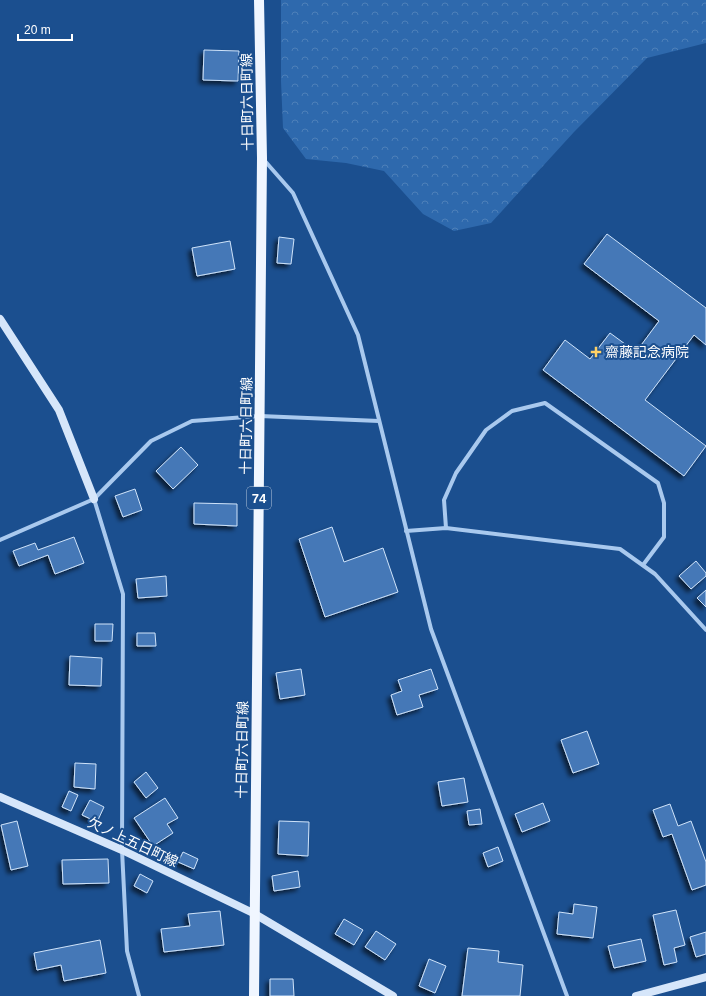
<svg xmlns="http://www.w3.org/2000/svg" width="706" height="996" font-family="Helvetica,'Noto Sans JP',sans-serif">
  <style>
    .forest { fill: url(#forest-crowns) }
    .building { fill: #4478b7; stroke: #cfe3fa; filter: url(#shadow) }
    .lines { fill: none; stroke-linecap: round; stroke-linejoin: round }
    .street { stroke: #a9c9ee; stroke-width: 4 }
    .secondary { stroke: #d6e6fa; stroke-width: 8 }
    .primary { stroke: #f0f6ff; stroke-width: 10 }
    .poi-dot { fill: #ffd166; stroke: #1b4f8f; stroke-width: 1.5 }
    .labels { text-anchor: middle; stroke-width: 4; stroke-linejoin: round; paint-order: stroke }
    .shield { fill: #1b4f8f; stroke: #bbcadd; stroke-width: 1 }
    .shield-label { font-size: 13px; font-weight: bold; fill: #fff }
    .street-label { font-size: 14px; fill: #fff; stroke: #1b4f8f }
    .poi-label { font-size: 14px; fill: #fff; stroke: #1b4f8f; text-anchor: start }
  </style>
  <defs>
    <pattern id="forest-crowns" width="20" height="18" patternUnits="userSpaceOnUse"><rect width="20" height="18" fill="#2e69ad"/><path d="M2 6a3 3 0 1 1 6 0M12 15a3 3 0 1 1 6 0" fill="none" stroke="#4d80b9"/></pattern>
    <filter id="shadow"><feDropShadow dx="-3.5" dy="3.5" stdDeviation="2" flood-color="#0009"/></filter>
  </defs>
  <rect width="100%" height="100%" fill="#1b4f8f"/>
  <path class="forest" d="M281,0H706V43L647,58L574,132L491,223L454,231L423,214L384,171L346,163L306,159L283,128L281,81Z"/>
  <g class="building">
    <path d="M204,50L239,51L238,81L203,80Z"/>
    <path d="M607,234L706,308V345L694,335L645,400L706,446L684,476L543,370L565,340L590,359L610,333L636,352L659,321L584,264Z"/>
    <path d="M279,237L294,239L291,264L277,263Z"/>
    <path d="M230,241L235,269L197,276L192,248Z"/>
    <path d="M181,447L198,465L173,489L156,471Z"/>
    <path d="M135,489L142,510L123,517L115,496Z"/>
    <path d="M194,503L237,504V526L194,524Z"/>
    <path d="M332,527L344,562L383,548L398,592L325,617L299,539Z"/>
    <path d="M74,537L84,563L55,574L48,555L19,566L13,551L35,543L38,550Z"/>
    <path d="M696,561L706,573V576L691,589L679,576Z"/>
    <path d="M166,576L167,596L138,598L136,579Z"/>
    <path d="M706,590V607L697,598Z"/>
    <path d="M95,624H113L112,641H95Z"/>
    <path d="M137,633H155L156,646H137Z"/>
    <path d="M70,656L102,658L101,686L69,685Z"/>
    <path d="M301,669L305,695L280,699L276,673Z"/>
    <path d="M431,669L438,689L419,695L423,707L397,715L391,695L402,691L398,680Z"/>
    <path d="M587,731L599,764L573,773L561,740Z"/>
    <path d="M75,763L96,764L95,789L74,787Z"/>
    <path d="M146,772L158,788L146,798L134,782Z"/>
    <path d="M464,778L468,802L442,806L438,782Z"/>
    <path d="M69,791L78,795L71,811L62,807Z"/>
    <path d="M165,798L178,818L167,824L173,833L153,846L134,818Z"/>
    <path d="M90,800L104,807L97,822L82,815Z"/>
    <path d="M543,803L550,821L522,832L515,814Z"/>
    <path d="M670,804L678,826L691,821L706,862V885L692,890L672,834L663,837L653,810Z"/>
    <path d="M480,809L482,824L469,825L467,811Z"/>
    <path d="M17,821L28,866L11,870L1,825Z"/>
    <path d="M279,821L309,822L308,856L278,854Z"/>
    <path d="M498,847L503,861L488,867L483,853Z"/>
    <path d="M183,852L198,859L194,869L178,862Z"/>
    <path d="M108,859L109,883L63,884L62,860Z"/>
    <path d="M298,871L300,887L274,891L272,876Z"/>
    <path d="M140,874L153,881L147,893L134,886Z"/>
    <path d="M574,904L597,907L593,938L557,934L559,912L573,914Z"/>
    <path d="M676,910L685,945L674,948L677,962L664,965L653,915Z"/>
    <path d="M220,911L224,945L164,952L161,929L190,926L188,914Z"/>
    <path d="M344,919L363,930L354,945L335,934Z"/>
    <path d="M376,931L396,944L385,960L365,947Z"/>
    <path d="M706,932V954L696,957L690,937Z"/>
    <path d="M641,939L646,961L614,968L608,946Z"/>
    <path d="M100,940L106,973L64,981L61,965L37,970L34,953Z"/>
    <path d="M468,948L499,951L498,962L523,965L520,996H462Z"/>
    <path d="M429,959L446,966L435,993L419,986Z"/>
    <path d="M270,979H293L294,996H270Z"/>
  </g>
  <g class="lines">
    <g class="street">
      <path d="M264,160L293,193L358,335L431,629L567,996"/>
      <path d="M94,499L123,594L122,850L127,951L139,996"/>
      <path d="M446,528L444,500L456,473L486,430L512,411L545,403L658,483L664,503V537L643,565"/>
      <path d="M406,531L446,528L620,549L655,574L706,630"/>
      <path d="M0,540L94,499L151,441L192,421L260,416L379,421"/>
    </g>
    <g class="secondary">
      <path d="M0,319L59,410L94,499"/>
      <path d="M0,797L122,850L253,913L393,996"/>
      <path d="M636,996L706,977"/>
    </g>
    <path class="primary" d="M254,996L262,158L259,0"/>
  </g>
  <path class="poi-dot" d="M594 346h4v4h4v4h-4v4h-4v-4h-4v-4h4z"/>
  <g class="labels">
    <rect class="shield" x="247" y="487" width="24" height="22" rx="3"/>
    <g class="shield-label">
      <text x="259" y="503">74</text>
    </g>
    <g class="street-label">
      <text transform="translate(247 102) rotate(-91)" y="5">十日町六日町線</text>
      <text transform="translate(246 426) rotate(-89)" y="5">十日町六日町線</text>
      <text transform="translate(242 750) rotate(-89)" y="5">十日町六日町線</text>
      <text transform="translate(133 842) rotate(25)" y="5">欠ノ上五日町線</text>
    </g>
    <g class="poi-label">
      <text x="605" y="357">齋藤記念病院</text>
    </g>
  </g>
  <path d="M18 34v6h54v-6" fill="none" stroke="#ffffff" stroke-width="2"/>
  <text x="24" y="34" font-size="12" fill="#ffffff" stroke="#1b4f8f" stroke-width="3" paint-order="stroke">20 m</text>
</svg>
